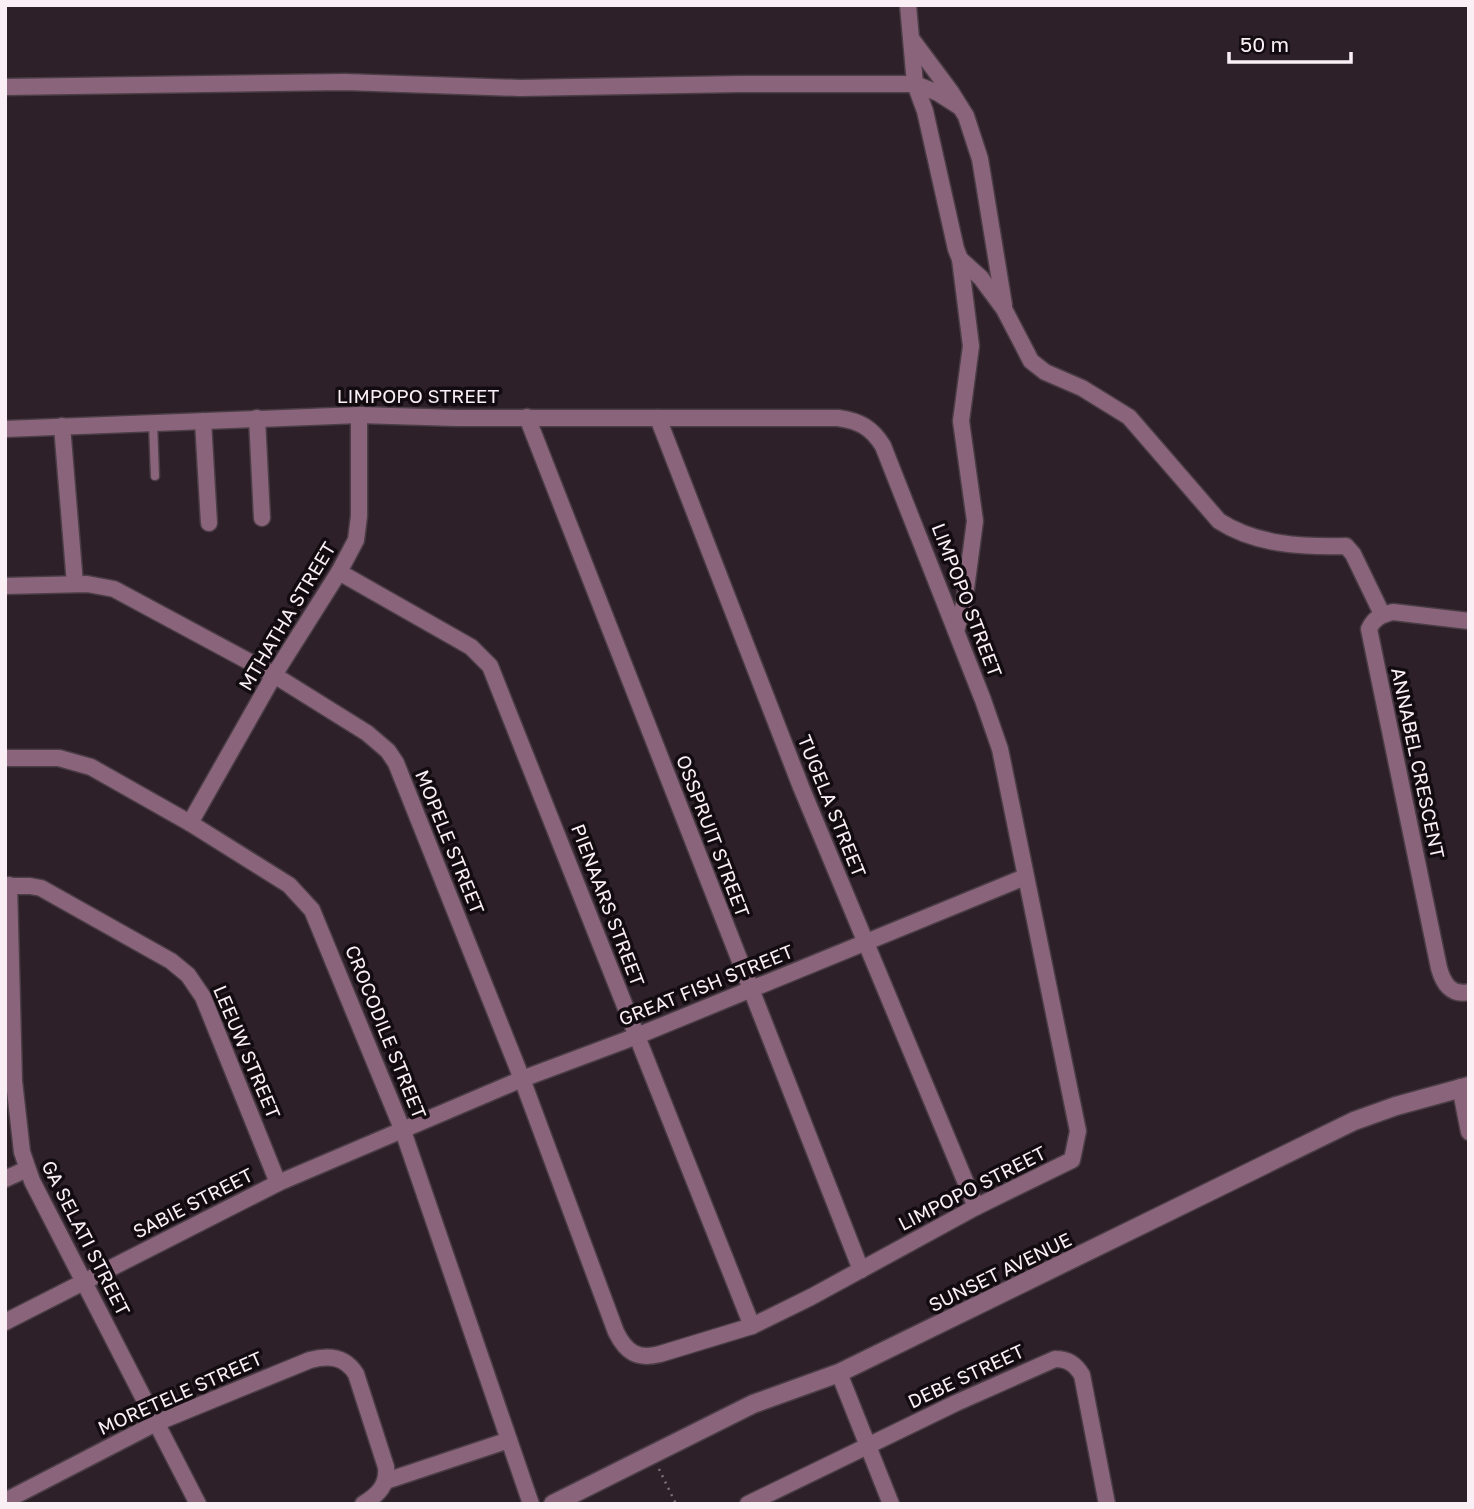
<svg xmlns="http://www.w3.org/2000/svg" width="1474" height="1509" font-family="'Golos Text',sans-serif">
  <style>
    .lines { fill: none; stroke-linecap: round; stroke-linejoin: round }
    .service-casing { stroke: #4a3d46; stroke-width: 11 }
    .minor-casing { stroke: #4a3d46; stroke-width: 19 }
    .tertiary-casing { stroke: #4a3d46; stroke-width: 21 }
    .path { stroke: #7d7179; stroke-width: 2.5; stroke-dasharray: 2 5; stroke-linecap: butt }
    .service { stroke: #8a647b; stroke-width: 8 }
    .minor { stroke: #8a647b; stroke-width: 16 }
    .tertiary { stroke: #8a647b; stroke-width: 18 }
    .labels { text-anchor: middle; stroke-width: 7; stroke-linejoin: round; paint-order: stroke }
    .street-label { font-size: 19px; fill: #f9eff5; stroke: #120c10 }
  </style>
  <rect width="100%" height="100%" fill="#2e2029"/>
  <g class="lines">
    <defs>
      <path id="service" d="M153,423L155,476"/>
      <g id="minor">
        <path d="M908,5L915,84L925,111L956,249L960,259L981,278L1004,309L1031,361L1045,372L1082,388L1129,417L1219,521C1256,545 1302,547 1346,546L1353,554L1382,614"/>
        <path d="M913,41L951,92L966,116L980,159L1004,305"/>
        <path d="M5,87L345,82L520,88L740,84H915L938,93L960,107"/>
        <path d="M527,417L861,1270"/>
        <path d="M257,418L262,518"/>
        <path d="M658,418L801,787L976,1207"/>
        <path d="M203,421L209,523"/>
        <path d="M62,426L75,584"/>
        <path d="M5,429L359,415L457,418H838C860,421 872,428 883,446L983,700L1000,749L1078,1131L1072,1160L976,1207L811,1297L752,1326L660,1354C637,1360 626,1352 616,1332L522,1079L396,763L388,751L367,733L274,675L114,589L87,584L5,586"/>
        <path d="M339,572L471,647L490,666L752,1326"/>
        <path d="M1469,621L1393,612C1381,615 1374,618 1369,629L1439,968C1443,983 1451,996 1469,992"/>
        <path d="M956,631L964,604L975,521L961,421L971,346L960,259"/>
        <path d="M5,758H59L91,767L190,823L289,885L312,910L403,1131L531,1504"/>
        <path d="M190,823L274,675L339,572L356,540L359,516V415"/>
        <path d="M9,885L14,1081L22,1152L32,1181L198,1504"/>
        <path d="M5,886H30L41,888L171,961L188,975L203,997L278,1183"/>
        <path d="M1460,1087L1469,1132"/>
        <path d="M5,1179L27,1169"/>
        <path d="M5,1322L278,1183L522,1079L637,1036L1025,877"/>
        <path d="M839,1373L891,1504"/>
        <path d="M386,1481L509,1440"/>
        <path d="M5,1501L156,1423L310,1360C328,1355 345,1356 356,1374L386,1467C388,1485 378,1495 363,1504"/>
        <path d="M748,1504L956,1403L1055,1359C1068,1359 1075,1364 1082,1375L1107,1504"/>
      </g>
      <path id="tertiary" d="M553,1504L753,1404L839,1373L1354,1121L1396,1106L1469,1086"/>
    </defs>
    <use href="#service" class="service-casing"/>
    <use href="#minor" class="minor-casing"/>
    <use href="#tertiary" class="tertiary-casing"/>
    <path class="path" d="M659,1469L676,1504"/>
    <use href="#service" class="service"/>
    <use href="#minor" class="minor"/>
    <use href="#tertiary" class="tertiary"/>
  </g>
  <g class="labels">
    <g class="street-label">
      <text x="418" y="403">LIMPOPO STREET</text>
      <text transform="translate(967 600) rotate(69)" y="7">LIMPOPO STREET</text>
      <text transform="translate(287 616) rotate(-59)" y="7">MTHATHA STREET</text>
      <text transform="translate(1418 763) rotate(78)" y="7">ANNABEL CRESCENT</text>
      <text transform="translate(832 806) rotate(68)" y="7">TUGELA STREET</text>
      <text transform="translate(713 836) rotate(69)" y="7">OSSPRUIT STREET</text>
      <text transform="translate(450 842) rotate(68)" y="7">MOPELE STREET</text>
      <text transform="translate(608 905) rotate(69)" y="7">PIENAARS STREET</text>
      <text transform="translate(706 985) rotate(-22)" y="7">GREAT FISH STREET</text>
      <text transform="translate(386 1032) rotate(68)" y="7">CROCODILE STREET</text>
      <text transform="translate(247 1052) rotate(67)" y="7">LEEUW STREET</text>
      <text transform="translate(972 1188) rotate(-27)" y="7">LIMPOPO STREET</text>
      <text transform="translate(193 1203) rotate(-27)" y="7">SABIE STREET</text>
      <text transform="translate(86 1238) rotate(63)" y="7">GA SELATI STREET</text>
      <text transform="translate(1000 1272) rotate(-26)" y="7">SUNSET AVENUE</text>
      <text transform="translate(966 1376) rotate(-25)" y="7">DEBE STREET</text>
      <text transform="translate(180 1393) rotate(-24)" y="7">MORETELE STREET</text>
    </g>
  </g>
  <rect width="1474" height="1509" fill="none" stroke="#f9eff5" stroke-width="14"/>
  <path d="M1229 52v10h122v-10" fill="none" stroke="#f9eff5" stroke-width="3.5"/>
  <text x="1240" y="52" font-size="21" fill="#f9eff5" stroke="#120c10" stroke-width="5" paint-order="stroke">50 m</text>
</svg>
